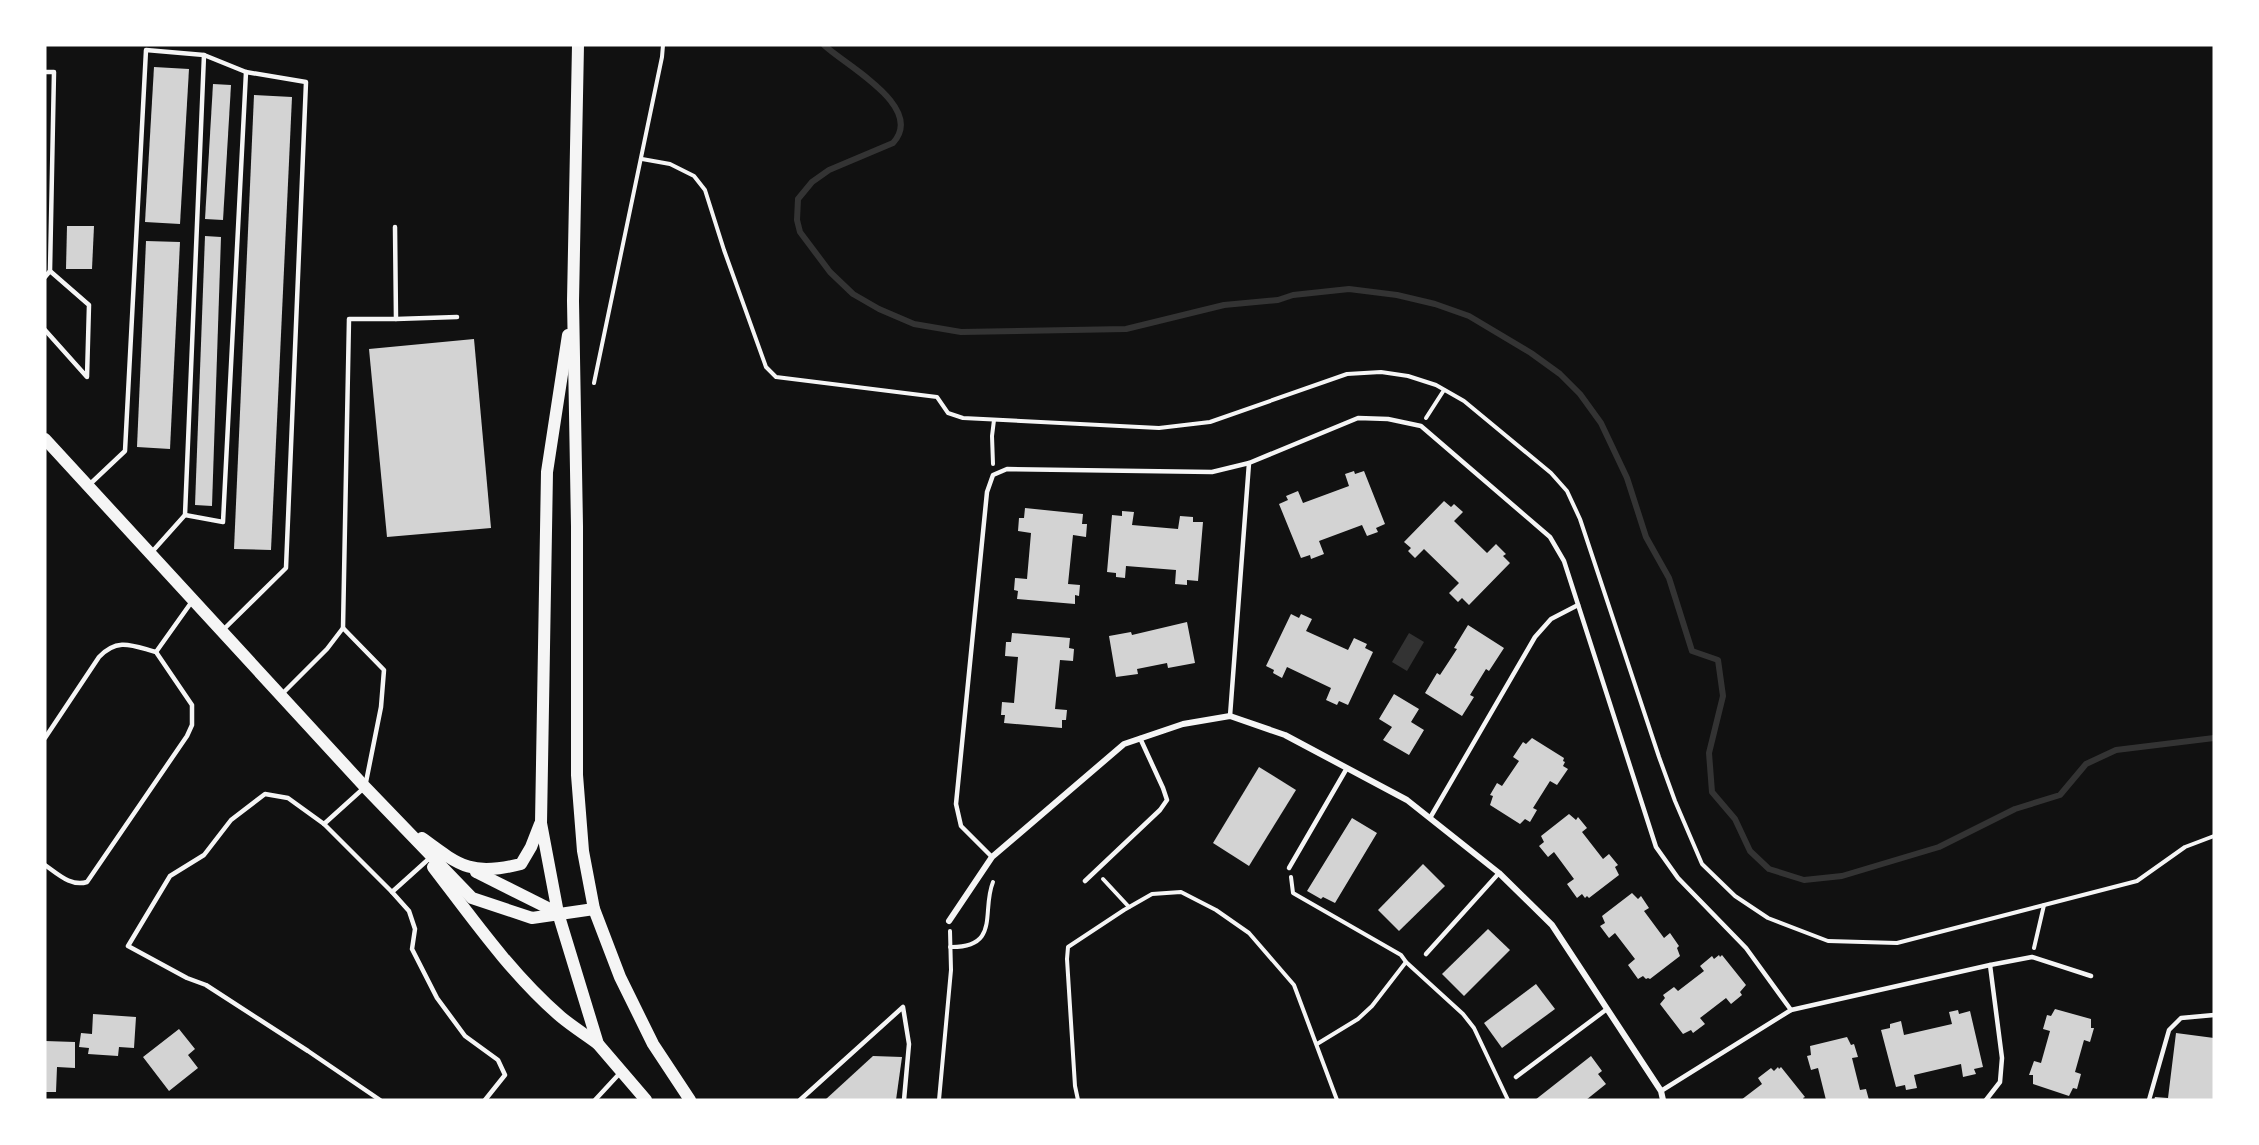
<svg xmlns="http://www.w3.org/2000/svg" width="2259" height="1145" font-family="Bitter,serif">
  <style>
    .water { fill: #333 }
    .lines { fill: none; stroke-linecap: round; stroke-linejoin: round }
    .stream { stroke: #333; stroke-width: 6 }
    .building { fill: #d3d3d3 }
    .path { stroke: #f5f5f5; stroke-width: 4 }
    .service { stroke: #f5f5f5; stroke-width: 4.5 }
    .minor { stroke: #f5f5f5; stroke-width: 6 }
    .secondary { stroke: #f5f5f5; stroke-width: 12 }
  </style>
  <rect width="100%" height="100%" fill="#111"/>
  <path class="water" d="M1409,633L1424,642L1407,671L1392,662Z"/>
  <g class="lines">
    <path class="stream" d="M824,45C846,66 926,107 893,143L829,170L812,182L798,199L797,220L800,232L830,272L853,294L879,309L914,324L961,332L1126,329L1224,305L1278,300L1293,295L1349,289L1397,295L1435,304L1469,316L1531,353L1560,374L1580,394L1601,423L1627,478L1646,537L1669,578L1692,651L1718,660L1723,696L1709,753L1712,792L1735,819L1750,851L1769,869L1804,880L1842,876L1939,847L2015,809L2060,795L2086,764L2116,750L2214,738"/>
  </g>
  <g class="building">
    <path d="M154,67L189,69L180,224L145,222Z"/>
    <path d="M213,84L231,85L223,220L205,219Z"/>
    <path d="M254,95L292,97L271,550L234,549Z"/>
    <path d="M67,226H94L92,269H66Z"/>
    <path d="M205,236L221,237L212,506L195,505Z"/>
    <path d="M146,241L180,242L170,449L137,447Z"/>
    <path d="M474,339L491,528L387,537L369,349Z"/>
    <path d="M1354,471L1355,474L1364,471L1385,524L1376,528L1378,532L1367,536L1362,525L1319,541L1324,554L1311,559L1310,555L1301,558L1279,504L1288,500L1286,496L1298,491L1303,503L1349,486L1345,474Z"/>
    <path d="M1444,501L1451,507L1454,504L1463,512L1454,521L1487,553L1496,544L1506,554L1503,556L1510,563L1469,605L1462,598L1458,602L1449,593L1459,583L1424,549L1415,558L1408,551L1411,548L1404,542Z"/>
    <path d="M1025,508L1083,514L1082,524H1087L1086,537L1073,535L1068,584L1080,585L1079,596L1075,595V604L1017,599L1018,591L1014,590L1015,578L1027,579L1031,533L1018,531L1019,518H1024Z"/>
    <path d="M1122,511L1134,512L1132,525L1178,529L1180,516L1193,517V522H1203L1198,581L1187,580V585L1175,584L1176,570L1126,566L1125,578L1116,577V573L1107,572L1112,515L1122,516Z"/>
    <path d="M1291,614L1299,618L1301,614L1312,619L1306,631L1348,650L1354,638L1367,644L1365,648L1373,652L1348,705L1339,701L1337,705L1326,700L1331,688L1287,667L1282,678L1273,673L1274,670L1266,666Z"/>
    <path d="M1187,622L1195,663L1168,668L1167,663L1137,669L1138,674L1116,677L1109,636L1131,632L1132,635Z"/>
    <path d="M1468,625L1504,648L1489,671L1486,669L1470,695L1474,697L1462,716L1425,693L1437,673L1440,675L1457,649L1454,648Z"/>
    <path d="M1012,633L1070,638L1069,648L1074,649L1073,661L1060,660L1055,709L1067,710L1066,720H1062V728L1004,723L1005,715H1001L1002,702L1014,703L1018,657L1005,656L1006,642H1011Z"/>
    <path d="M1394,694L1419,709L1411,722L1424,730L1409,755L1383,740L1392,727L1379,719Z"/>
    <path d="M1532,738L1564,758L1563,761L1565,762L1563,766L1568,769L1557,785L1550,781L1533,808L1537,810L1530,822L1525,819L1520,824L1490,805L1493,796L1490,795L1497,783L1502,786L1519,761L1513,757L1523,742L1526,744Z"/>
    <path d="M1259,767L1296,790L1249,866L1213,843Z"/>
    <path d="M1569,814L1576,820L1578,817L1587,828L1582,832L1603,859L1609,854L1618,865L1615,867L1619,875L1589,898L1587,896L1585,898L1582,894L1577,898L1567,884L1574,879L1554,852L1548,857L1539,846L1544,842L1541,836Z"/>
    <path d="M1352,818L1377,833L1335,903L1323,897L1321,899L1307,891Z"/>
    <path d="M1423,864L1445,886L1399,931L1378,910Z"/>
    <path d="M1632,893L1638,899L1641,896L1649,908L1644,911L1664,938L1670,933L1679,946L1677,948L1680,956L1650,979L1648,978L1646,979L1643,976L1638,979L1628,965L1635,959L1615,933L1609,938L1600,926L1605,923L1602,916Z"/>
    <path d="M1488,929L1510,950L1464,996L1442,974Z"/>
    <path d="M1719,955L1720,957L1722,955L1746,985L1740,992L1742,995L1731,1004L1726,998L1700,1018L1705,1024L1693,1033L1691,1030L1683,1034L1660,1004L1665,998L1663,995L1674,987L1678,991L1704,971L1700,966L1712,956L1714,959Z"/>
    <path d="M1536,984L1555,1009L1502,1048L1484,1023Z"/>
    <path d="M2055,1009L2091,1019V1028H2094L2090,1042L2084,1040L2075,1072L2081,1074L2077,1089L2073,1088L2069,1096L2033,1084V1075H2029L2034,1061L2041,1063L2050,1031L2043,1029L2047,1015L2051,1016Z"/>
    <path d="M1958,1010L1959,1014L1970,1011L1983,1067L1974,1069L1976,1074L1963,1077L1961,1064L1914,1075L1917,1088L1906,1090L1905,1085L1896,1087L1881,1030L1890,1028V1024L1901,1021L1904,1035L1952,1024L1949,1012Z"/>
    <path d="M93,1014L136,1017L134,1048L119,1047L118,1056L88,1054L89,1048L79,1047L81,1033L92,1034Z"/>
    <path d="M179,1029L195,1049L188,1055L198,1068L169,1091L143,1057Z"/>
    <path d="M2176,1033L2214,1038V1100H2154L2155,1097L2168,1098Z"/>
    <path d="M1847,1037L1851,1045L1854,1044L1858,1057L1852,1058L1860,1090L1866,1089L1869,1100H1826L1818,1068L1811,1070L1807,1056L1811,1055L1810,1046Z"/>
    <path d="M45,1041L75,1042V1068L57,1067L56,1092H45Z"/>
    <path d="M873,1056L902,1057L896,1100H825Z"/>
    <path d="M1591,1056L1602,1071L1598,1074L1606,1084L1586,1100H1535Z"/>
    <path d="M1778,1067L1779,1069L1781,1067L1805,1097L1803,1098L1804,1100H1741L1762,1084L1758,1078L1771,1068L1774,1071Z"/>
  </g>
  <g class="lines">
    <g class="path">
      <path d="M642,159L670,164L694,176L705,190L724,250L766,367L776,377L937,397L948,413L963,418L1159,428L1210,422L1347,374L1381,372L1408,376L1436,385L1464,401L1551,473L1567,491L1580,519L1659,757L1675,801L1702,864L1735,896L1768,918L1828,941L1897,943L2137,881L2185,847L2214,836"/>
      <path d="M594,383L662,57L663,45"/>
      <path d="M1426,418L1444,390"/>
      <path d="M993,464L992,436L994,420"/>
      <path d="M1291,877L1293,893L1401,955L1406,962L1463,1014L1474,1028L1508,1100"/>
      <path d="M1103,879L1129,907"/>
      <path d="M950,947C1001,948 981,911 993,882"/>
      <path d="M2034,948L2044,905"/>
      <path d="M1317,1044L1358,1019L1372,1006L1406,962"/>
      <path d="M939,1100L951,970L950,931"/>
      <path d="M1078,1100L1075,1086L1067,959L1068,947L1124,910L1152,894L1181,892L1216,910L1249,933L1294,985L1337,1100"/>
    </g>
    <g class="service">
      <path d="M45,72H54L50,271"/>
      <path d="M45,277L50,271L89,305L87,377L45,330"/>
      <path d="M396,319L457,317"/>
      <path d="M89,485L125,451L146,50L204,55L246,72L306,82L286,568L222,631"/>
      <path d="M185,515L223,522L246,72"/>
      <path d="M151,553L185,515L204,55"/>
      <path d="M343,628L349,319H396L395,227"/>
      <path d="M156,652L193,600"/>
      <path d="M282,694L327,649L343,628L384,670L381,707L365,787L324,824L288,798L265,794L231,820L204,855L170,876L128,946L187,978L206,985L308,1051L380,1100"/>
      <path d="M1230,716L1249,463L1358,418L1388,419L1421,426L1550,537L1564,561L1656,847L1678,878L1746,948L1791,1010"/>
      <path d="M45,738L99,657C118,637 133,646 156,652L192,705V725L187,736L87,882C71,887 58,874 45,865"/>
      <path d="M1430,818L1535,637L1551,619L1578,605"/>
      <path d="M324,824L392,892"/>
      <path d="M432,856L392,892L409,911L415,929L412,949L437,998L465,1036L498,1060L505,1075L485,1100"/>
      <path d="M992,857L961,826L956,804L987,492L993,475L1007,469L1212,472L1249,463"/>
      <path d="M1289,868L1347,768"/>
      <path d="M1085,881L1160,810L1167,800L1163,788L1140,738"/>
      <path d="M1426,954L1499,873"/>
      <path d="M1516,1077L1607,1009"/>
      <path d="M1661,1091L1791,1010L1990,965L2032,957L2091,976"/>
      <path d="M595,1100L620,1073"/>
      <path d="M800,1100L903,1007L909,1044L904,1100"/>
      <path d="M1986,1100L2000,1082L2002,1058L1990,965"/>
      <path d="M2149,1100L2169,1030L2181,1018L2214,1015"/>
    </g>
    <path class="minor" d="M949,921L992,857L1124,744L1183,724L1230,716L1285,735L1407,800L1499,873L1552,925L1661,1091L1663,1100"/>
    <g class="secondary">
      <path d="M578,45L573,301L577,526V775L583,851L594,909L620,977L653,1044L690,1100"/>
      <path d="M568,335L547,472L541,823L558,913L598,1044L646,1100"/>
      <path d="M45,439L365,787L472,898L532,918L594,909"/>
      <path d="M422,838C461,867 472,876 521,864L531,847L540,824"/>
      <path d="M433,867C472,918 512,975 561,1017C573,1027 586,1035 598,1044"/>
      <path d="M476,872L558,913"/>
    </g>
  </g>
  <rect width="2259" height="1145" fill="none" stroke="#ffffff" stroke-width="93"/>
</svg>
